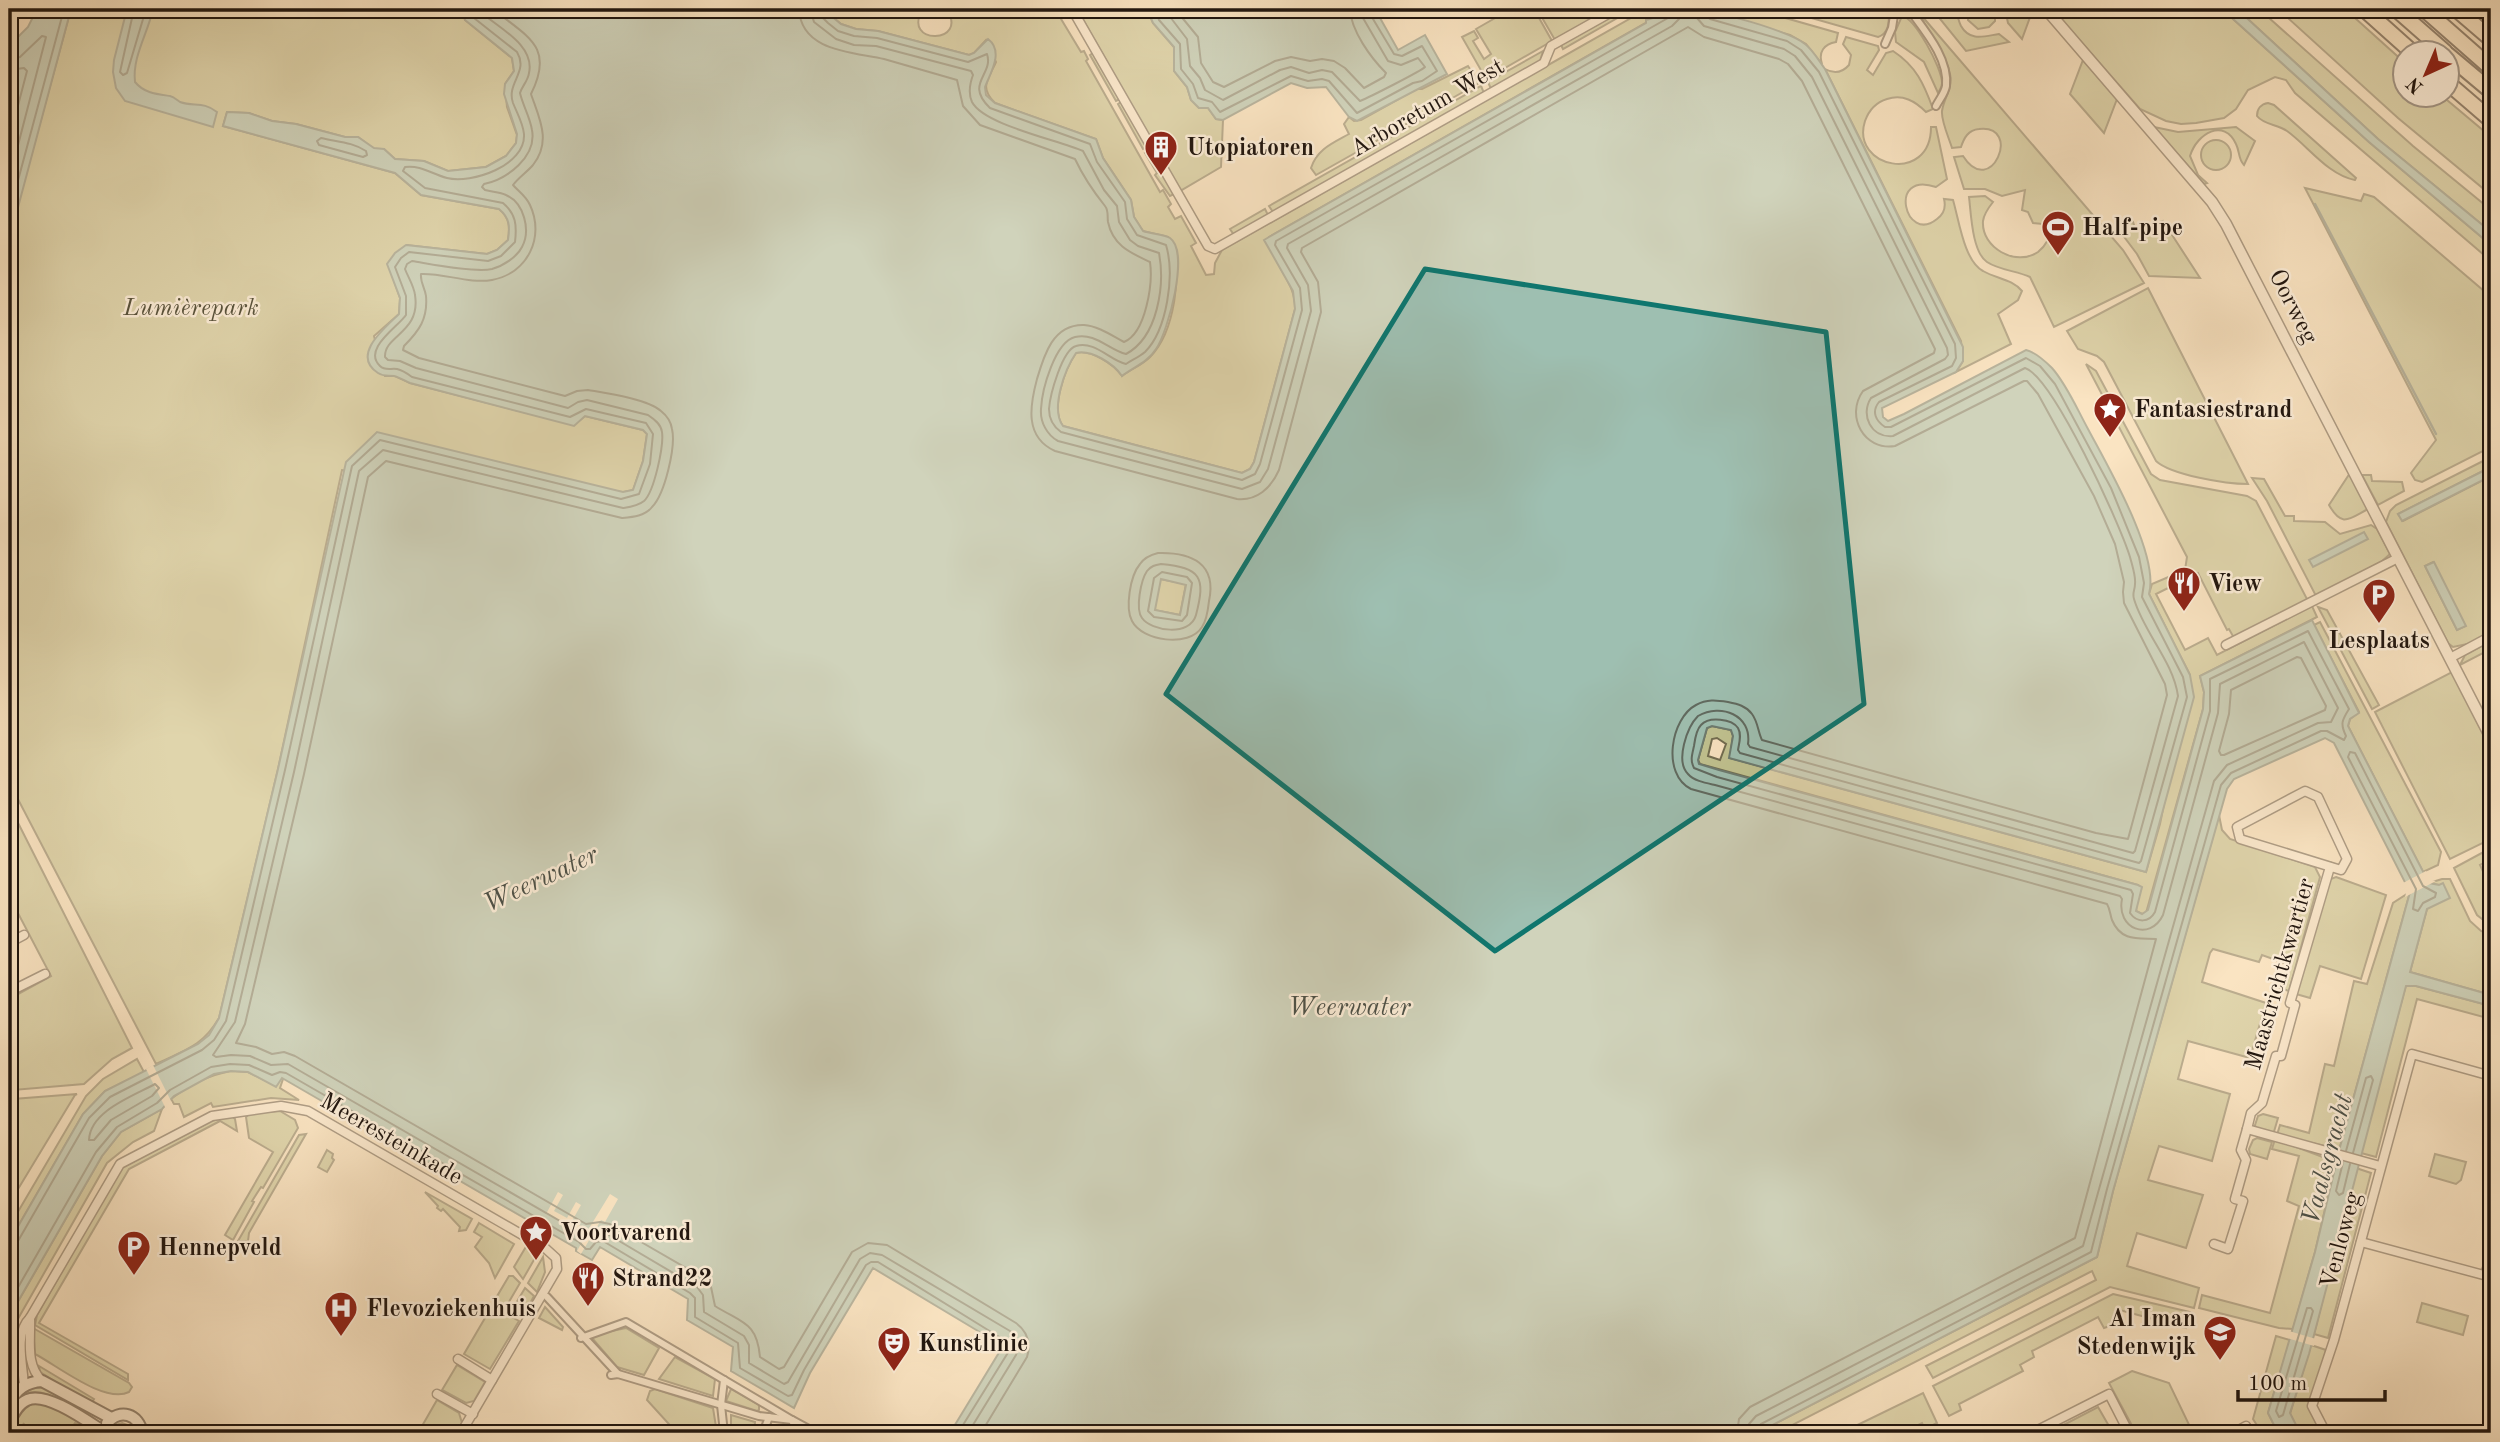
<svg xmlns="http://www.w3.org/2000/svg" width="2500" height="1442" font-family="'Old Standard TT',serif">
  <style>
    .green { fill: #c1c391; stroke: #716c50; stroke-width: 2; fill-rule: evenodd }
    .water { fill: #9ebfb1; stroke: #6c7b70; stroke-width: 2; fill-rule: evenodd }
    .pier { fill: #fae4c2 }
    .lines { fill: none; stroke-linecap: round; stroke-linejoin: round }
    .shore { stroke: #606a60; stroke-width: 2 }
    .stream { stroke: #6c7b70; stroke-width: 2.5 }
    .pedestrian-casing { stroke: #574a3c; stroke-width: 10 }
    .minor-casing { stroke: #574a3c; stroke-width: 11 }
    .tertiary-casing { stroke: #574a3c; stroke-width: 13 }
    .secondary-casing { stroke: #21160f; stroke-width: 14 }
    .motorway-casing { stroke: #21160f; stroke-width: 18 }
    .pedestrian { stroke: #fcedd7; stroke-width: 6 }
    .minor { stroke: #fcedd7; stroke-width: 8 }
    .tertiary { stroke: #fcedd7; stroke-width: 10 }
    .secondary { stroke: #fcedd7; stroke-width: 10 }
    .motorway { stroke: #fae4c2; stroke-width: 14 }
    .marked { fill: none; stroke: #0f766e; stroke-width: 5; stroke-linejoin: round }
    .labels { text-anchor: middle; stroke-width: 5; stroke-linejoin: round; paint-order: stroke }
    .street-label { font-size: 24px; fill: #21160f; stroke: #fcedd7 }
    .poi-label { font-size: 24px; font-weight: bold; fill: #21160f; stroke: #fcedd7; text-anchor: start }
    .park-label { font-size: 24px; font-style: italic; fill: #59533c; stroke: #fcedd7 }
    .water-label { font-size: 26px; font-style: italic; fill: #4d5148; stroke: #fcedd7 }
  </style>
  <rect width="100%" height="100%" fill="#fae4c2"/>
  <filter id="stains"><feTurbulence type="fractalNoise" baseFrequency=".00286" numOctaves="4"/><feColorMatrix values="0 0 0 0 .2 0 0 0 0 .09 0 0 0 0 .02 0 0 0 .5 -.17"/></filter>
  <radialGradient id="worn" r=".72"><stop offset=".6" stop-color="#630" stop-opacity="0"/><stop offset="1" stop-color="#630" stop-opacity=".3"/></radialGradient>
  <g class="green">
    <path d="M71,9H469L464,16L465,20L512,58L514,71L505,84L507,107L517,135L516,143L506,156L486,167L448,171L424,161L395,159L384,149H374L358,137H345L296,124L272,121L249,113L227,112L223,126L395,173L421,195L499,209C510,218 510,227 508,240L497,250L487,254L407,245L388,264L400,298L399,314L374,336L385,376H395L410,383L574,425L585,416L643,430L647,434L643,461L633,490L623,492L342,470L278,769L219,1018C202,1047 185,1050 156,1064L9,782V237Z"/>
    <path d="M823,9H923C900,46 971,44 946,9H959L963,16L969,9H1055L1081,52L1084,51L1088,59L1086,61L1160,192L1163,190L1171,204L1168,207L1175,219L1181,216L1196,243L1191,246L1206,275L1214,274L1215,263L1222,250L1647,9H1670L1269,237C1271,264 1296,281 1295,309L1254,462L1250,469L1242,473L1063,426C1050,409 1065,369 1076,353C1091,349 1114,364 1122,376C1131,369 1142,365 1150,357C1175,332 1182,273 1172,241L1168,237L1143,231L1134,217L1131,200L1103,158L1096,139L995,103C979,87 988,80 996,62L986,40L974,53L969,55L878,31L856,29L841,24Z"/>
    <path d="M1077,9H1147L1153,23L1174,47V71L1187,87L1191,100L1199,108H1208L1216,119L1223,120L1221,167L1180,191Z"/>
    <path d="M1511,9H1534L1552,41L1486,79L1462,37L1474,31L1478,38L1473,41L1484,59L1491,54L1476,29Z"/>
    <path d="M1537,9H1609L1555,40Z"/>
    <path d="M1625,9H1633L1563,49L1561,45Z"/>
    <path d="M1700,9H1754L1838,33L1836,42C1824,44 1818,52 1822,64L1806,44L1790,35Z"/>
    <path d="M1780,9H1889C1889,20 1890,33 1878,37Z"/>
    <path d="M1932,9H1954C1958,15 1958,20 1961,26C1970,42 1985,36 1999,34L2009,42L1966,51Z"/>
    <path d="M1968,9H1995V21L1989,27L1978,29L1968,20Z"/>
    <path d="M2005,9H2033L2022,39L2008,23Z"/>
    <path d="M2052,9H2222L2369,142L2491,245V261L2295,93L2286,80L2275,77L2248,90L2236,109L2224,118L2196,123L2181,124L2166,121L2140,109Z"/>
    <path d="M2237,9H2259L2413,146L2491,210V232L2378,139Z"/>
    <path d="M2278,9H2345L2405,63L2406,94L2441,95L2491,137V195L2398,118Z"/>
    <path d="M2470,9H2491V27Z"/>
    <path d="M1921,15L2123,250L2144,283L2054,327L2030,277C2017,271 1999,270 1987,262C1972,252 1971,213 1969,197L1985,196L1993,202C1989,207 1984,214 1983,221C1981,248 2016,267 2038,252C2047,245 2050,236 2054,225L2033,223L2028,212L2022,210L2025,190L2002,196L1985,189H1964L1954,157L1963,156C1991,200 2023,124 1979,129C1968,130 1964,138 1961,147L1952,148C1949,138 1941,121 1942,111C1944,97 1953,89 1950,74C1946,52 1927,36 1921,15Z"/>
    <path d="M1902,16C1915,18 1942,68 1942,83C1942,88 1940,89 1938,93L1924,62L1896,42L1895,32Z"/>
    <path d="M1846,37L1878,46L1879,50L1867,70L1873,75L1886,53L1893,51C1916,66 1924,84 1933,109L1926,112C1915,101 1903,94 1887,99C1877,102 1869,110 1865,121C1850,168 1931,185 1931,127H1936L1947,179L1936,187C1887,170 1905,245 1937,219C1944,214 1946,207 1944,199L1953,200C1959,220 1964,261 1983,271C1997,279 2012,279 2022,291L2018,300L1998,314L2011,344L1956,372L1963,361L1961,341L1825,69C1834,74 1842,73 1849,65L1851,55L1843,44Z"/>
    <path d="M1543,51L1540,61L1491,89L1488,82Z"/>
    <path d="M1093,53L1120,99L1116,101L1090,55Z"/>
    <path d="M2083,60L2117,99L2104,133L2070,94Z"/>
    <path d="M1468,66L1479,83L1316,175L1311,168C1317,149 1333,143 1349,134L1344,124L1349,117L1354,121L1361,120L1417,89H1422Z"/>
    <path d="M1481,86L1484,93L1273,212L1269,206Z"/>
    <path d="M1121,102L1147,147L1143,149L1118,104Z"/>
    <path d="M2268,103L2274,105L2356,178L2355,180C2328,175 2308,146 2287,131C2277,124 2264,125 2257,116C2257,109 2261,104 2268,103Z"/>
    <path d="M2154,127L2178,132L2236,127L2255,141L2244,165C2238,159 2240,152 2236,144C2224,118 2197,133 2190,156L2198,175L2207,183L2204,184Z"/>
    <circle cx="2216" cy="155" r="15"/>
    <path d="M1149,151L1174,194L1170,196L1155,175L1157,173L1145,153Z"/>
    <path d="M2305,188L2361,201L2364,194L2374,197L2491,297V447L2422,482L2415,480L2411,473L2436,440Z"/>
    <path d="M1265,209L1268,215L1234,235L1230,229Z"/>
    <path d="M2163,221L2200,278L2149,276L2137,254L2116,226L2133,222L2135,228Z"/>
    <path d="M2148,288L2248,484C2226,484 2171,475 2156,461L2104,362L2097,356L2078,349L2067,331Z"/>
    <path d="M2086,364L2096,371L2151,474L2160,480L2247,496L2256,501L2308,601L2234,638L2229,629L2227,630L2198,573L2156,594L2185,650L2208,638L2217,655L2312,606L2317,617L2200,676L2204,692L2203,709L2146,913L2142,914L2136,911L2138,885L1700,764L1698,760L1707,728L1712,726L1731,730L1733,736L1730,758L2146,872L2160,824L2190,675L2149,594L2152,584L2185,570L2187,557ZM1717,738L1726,744L1720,760L1708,756L1712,739Z"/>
    <path d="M2491,457V467L2398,514L2403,521L2491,476V633L2472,643L2453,647L2448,643L2386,522L2390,511L2396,505ZM2433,562L2465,626L2457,630L2425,566Z"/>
    <path d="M2350,473L2368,509C2349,519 2342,528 2329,505Z"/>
    <path d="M2362,475H2371L2372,481L2402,482L2404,491L2378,505Z"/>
    <path d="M2252,478L2264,479L2285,516H2294V521L2325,522L2340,534L2371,525L2377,529L2390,554L2381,562L2316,596L2267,501Z"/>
    <path d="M1160,579L1186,584L1180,615L1154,610Z"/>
    <path d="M2318,607L2327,610L2379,705L2372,709Z"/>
    <path d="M2320,622L2441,852L2438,865L2423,872L2348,726L2350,719L2359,712L2314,625Z"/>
    <path d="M2491,641V649L2460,665L2465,655Z"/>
    <path d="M2452,672L2491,749V839L2450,859L2375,712Z"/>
    <path d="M9,805L132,1048L112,1059L84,1084L13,1090L9,1084V1036L16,1024L9,1019V999L51,976L9,896Z"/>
    <path d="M2219,815L2222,830L2230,839L2315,867L2320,877L2289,991L2280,988L2287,964L2262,955L2259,962L2213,949L2210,953L2202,982L2266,1003L2250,1058L2188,1041L2178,1079L2230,1094L2212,1161L2159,1146L2148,1180L2203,1195L2186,1248L2137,1233L2127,1266L2199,1288L2194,1308L2110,1287L1933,1378L1926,1366L2096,1280L2092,1271L1777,1433H1757L2097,1257L2113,1191Z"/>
    <path d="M2491,848V859L2480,865L2486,878L2491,876V926L2477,915L2454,868Z"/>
    <path d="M2336,877L2386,895L2361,979L2320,966L2310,998L2296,994L2328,880Z"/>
    <path d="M2442,879H2450L2470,921L2481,931L2491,935V995L2410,972L2427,909L2439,885L2429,883Z"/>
    <path d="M2410,892L2340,1147L2338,1149L2277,1135L2280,1125L2309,1133L2325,1064L2334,1066L2354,981L2367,984L2393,903Z"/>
    <path d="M2406,985L2416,986L2491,1006V1019L2417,999L2376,1157L2361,1153Z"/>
    <path d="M137,1059L144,1072L105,1091L83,1114L9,1242V1227L86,1096L103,1079Z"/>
    <path d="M231,1071L248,1072L276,1086L281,1078L283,1079L280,1088L299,1100L271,1098L213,1107L211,1103L184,1117L179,1104H174L171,1099C189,1085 209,1075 231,1071Z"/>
    <path d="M77,1094L75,1095L9,1204V1173L11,1171L9,1166V1105L13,1099Z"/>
    <path d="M162,1109L154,1131L133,1142L107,1163L19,1317L12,1330L16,1355L9,1360V1317L102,1156L121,1132Z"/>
    <path d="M280,1111L295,1120L298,1128L263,1188L261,1187L252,1201L254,1202L233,1240L225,1235L273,1152L249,1138L246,1117L250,1113Z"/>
    <path d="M2263,1114L2278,1118L2273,1135L2256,1130L2255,1125L2258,1116Z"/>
    <path d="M232,1116L235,1119L237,1131L220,1121L129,1169L39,1323L128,1374V1380L35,1325L37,1315L121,1168L211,1121Z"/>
    <path d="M306,1134L249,1233L248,1241H238L299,1135Z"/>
    <path d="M2257,1138L2272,1142L2267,1159L2250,1154L2249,1149L2253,1140Z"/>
    <path d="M2275,1139L2336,1162L2315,1252L2293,1329L2279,1328L2199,1308L2202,1295L2270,1313L2299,1206L2287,1201L2299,1156L2272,1149Z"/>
    <path d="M327,1150L333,1154L332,1158L334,1160L327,1172L318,1167Z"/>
    <path d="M2435,1154L2466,1162L2461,1180L2456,1184L2429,1176Z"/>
    <path d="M2356,1168L2371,1173L2328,1338L2314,1334Z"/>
    <path d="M425,1192L472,1219L466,1230L459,1231L460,1227L443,1209L441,1211L437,1208L438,1206Z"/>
    <path d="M479,1223L514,1244L495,1278L489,1263L475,1247L482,1237L474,1232Z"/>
    <path d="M527,1245H532L539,1251L523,1279L514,1267Z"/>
    <path d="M543,1257L545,1272L537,1292L528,1283Z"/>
    <path d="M509,1276H513L520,1283L506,1307L497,1302L496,1298Z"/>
    <path d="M525,1288L534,1296L523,1317L512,1310Z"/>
    <path d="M2113,1294L2190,1312L2186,1328L2116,1309L2110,1326L2104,1328L2098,1317L2032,1351L2034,1357L2020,1365L2023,1371L1959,1404L1961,1410L1949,1416L1933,1386Z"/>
    <path d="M2422,1303L2468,1316L2463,1335L2417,1322Z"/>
    <path d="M492,1306L519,1321L490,1369L464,1354Z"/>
    <path d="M545,1307L563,1327L562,1330L539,1318Z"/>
    <path d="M33,1328L129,1383L132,1387L129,1392C105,1404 58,1366 35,1354Z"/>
    <path d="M626,1328L659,1348L644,1375L617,1367L592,1338L593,1335Z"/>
    <path d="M2276,1336L2290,1340L2268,1413L2278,1433H2262L2253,1419Z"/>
    <path d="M2311,1345L2326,1350L2310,1408L2320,1433H2300L2290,1414Z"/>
    <path d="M675,1357L715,1379L713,1396L659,1379Z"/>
    <path d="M17,1364H21L18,1381L9,1393V1370Z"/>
    <path d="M457,1365L485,1382L474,1401L466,1403L442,1390Z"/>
    <path d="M39,1366L94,1399L91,1404L40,1372Z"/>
    <path d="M2132,1371L2169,1383L2193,1433H2136L2109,1383Z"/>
    <path d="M35,1388H46L87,1410L84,1416C68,1407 39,1381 21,1397C16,1402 13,1410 9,1417C9,1402 22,1392 35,1388Z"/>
    <path d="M655,1389L713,1408L717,1433H677L647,1400L650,1391Z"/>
    <path d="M731,1389L759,1405V1410L757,1411L726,1401Z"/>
    <path d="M1923,1393L1937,1423L1925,1429L1922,1423L1902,1433H1841Z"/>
    <path d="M437,1400L459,1413L462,1423L456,1433H418Z"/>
    <path d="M36,1403L46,1404L81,1421L79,1425L75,1423L73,1426L76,1433H20L24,1423L19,1432L9,1427L25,1406Z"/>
    <path d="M2098,1407L2113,1433H2048Z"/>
    <path d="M731,1415L755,1422L754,1433H731Z"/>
    <path d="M122,1423L130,1426L134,1433H110L115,1425Z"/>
  </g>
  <g class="water">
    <path d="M37,9H71L9,241V46L28,27Z"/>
    <path d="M127,9H153C148,33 132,57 135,82C144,93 156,94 170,96C174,97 177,100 180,102C194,107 203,101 217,112L213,127L125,101L116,88L113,72L114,60Z"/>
    <path d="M469,9H823L841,24L856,29L878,31L969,55L974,53L988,39C1004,51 991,72 985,87L986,95L995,103L1096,139L1103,158L1131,200L1134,217L1143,231C1151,234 1163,234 1170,238C1190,252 1168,332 1156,349C1148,362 1134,367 1122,376C1114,364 1091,349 1076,353C1065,369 1050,409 1063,426L1242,473L1250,469L1254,462L1295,309L1293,291L1264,240L1269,237L1646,23V20C1656,19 1661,11 1670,9C1692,3 1787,29 1805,44C1813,50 1819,61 1825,69L1963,347V361L1956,372L1882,408L1883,417L1888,421L1904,414L2026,350C2035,352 2045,361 2052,368C2067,385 2077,409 2088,429C2107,465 2160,555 2149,594L2190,675L2194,697L2146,872L1729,758L1733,736L1731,730L1712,726L1707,728L1698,760L1699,764L1719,770L2138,885L2142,887L2136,911L2142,914L2148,910L2203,709L2204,692L2200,676L2312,620L2359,713L2350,719L2348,726L2429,883L2439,885L2443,883L2450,898L2427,909L2410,972L2491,995V1006L2416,986H2406L2309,1354L2290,1413L2300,1433H2278L2268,1413L2315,1252L2340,1147L2410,892L2334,743L2325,738L2234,779L2227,789L2113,1191L2097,1257L1757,1433H950L1003,1346L873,1268L810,1373L794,1408L731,1371L733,1347L687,1320L688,1299L600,1247L592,1260L576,1251V1248L282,1078L276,1087L248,1072L231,1071L214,1074L174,1096L162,1109L121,1132L102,1156L9,1317V1242L83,1114L105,1091L198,1044L209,1035L219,1018L278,769L346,462L377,432L623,492L633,490L643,461L647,434L643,430L585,416L574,426L410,383C405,381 399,377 394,376C388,375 384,377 378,373C350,355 386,327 399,314L400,298L387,264L395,253L406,245L487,254L497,250L508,240C510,227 510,218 499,209L421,195L395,173L223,126L227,112L249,113L272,121L296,124L345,137H358L374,148L384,149L395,159L424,161L448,171L486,167L506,156L516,143L517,134L504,94L505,84L514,71L512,58L465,20L464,16ZM1161,579L1186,585L1180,615L1155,610Z"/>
    <path d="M1147,9H1375L1398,50L1425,35L1447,74L1357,121L1349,117L1326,87L1307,88L1291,83L1223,120L1216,119L1208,108H1199L1191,100L1187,87L1174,71V47L1153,23Z"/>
    <path d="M2222,9H2237L2378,139L2491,232V245L2369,142Z"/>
    <path d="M2491,467V476L2402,521L2398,514Z"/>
    <path d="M2364,532L2368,539L2313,567L2309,560Z"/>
    <path d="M2434,562L2466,626L2457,630L2425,566Z"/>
  </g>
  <g class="pier">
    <path d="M2426,871L2431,880L2436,881L2405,897L2406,893L2401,884Z"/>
    <path d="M153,1065L172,1103L166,1109L146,1069Z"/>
    <path d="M558,1192L563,1195L554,1211L567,1218L576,1202L581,1205L572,1221L588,1230L610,1194L618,1199L605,1222L601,1220L581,1254L577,1251L586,1235L546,1214Z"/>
    <path d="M2289,1331L2316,1339L2314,1346L2287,1338Z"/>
  </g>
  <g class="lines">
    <g class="shore">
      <path d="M134,9L120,72L123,75L127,73L146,9"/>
      <path d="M482,9L483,14C501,29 535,46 529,73C528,81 522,86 520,93C523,106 530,117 532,130C537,157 507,179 484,184L482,187L485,190C492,192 500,192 506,195C524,203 531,230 522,247C517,257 503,266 492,269C475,273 431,264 412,261L407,264L405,269C408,277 414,286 415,295C421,333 384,335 385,357L388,360L400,361L416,368L568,408L578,402L587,400L648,415C654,419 661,424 662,432C664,446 654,492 644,501C638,506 630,507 623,508L383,450L359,471L294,772L235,1022L213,1055L216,1057L231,1055L250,1056L271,1065L288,1064L586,1236L600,1232L609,1235L697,1287L703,1295L704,1312L744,1336L749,1345V1363L784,1384L788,1382L860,1259L870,1253L882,1255L1010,1331C1018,1338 1020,1346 1016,1355L968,1433"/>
      <path d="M493,9C527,37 555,46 531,94C539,118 552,141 533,165C527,172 518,178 513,185C518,191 526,196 530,205C545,237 528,273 492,280C469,284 444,273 421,274C420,282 425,288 426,296C428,319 419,331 404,346L403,350L419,358L565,396L577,391L588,390C605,393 648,399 661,411C666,415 671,422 672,429C676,446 665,494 652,507C645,516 633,517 622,518L386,461L368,477L304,774L245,1024L236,1043L256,1047L272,1054L284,1052L295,1056L586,1224L600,1222L610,1224L700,1276L711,1287L715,1306C742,1323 757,1322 760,1357L779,1369L784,1367L852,1252L868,1243L887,1245L1016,1323C1028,1332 1031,1344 1027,1357L981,1433"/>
      <path d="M799,9C801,52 854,52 884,59C909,66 933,73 957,80L963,106L980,125L1075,159C1083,176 1093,191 1105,206C1109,211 1107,216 1108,222C1113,246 1131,253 1150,262C1153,283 1146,333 1124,342C1111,335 1098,326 1084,325C1053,324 1044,355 1037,379C1030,405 1024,437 1055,451L1237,499C1257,501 1271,488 1279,470L1321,312L1318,282L1301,252L1302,248L1688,27L1704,37L1779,59L1788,64L1802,81L1935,349L1934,353L1863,391C1845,416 1864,451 1895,446L2024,381H2027L2038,394L2094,496L2115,544L2124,582L2123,592L2124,603L2165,684L2167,695L2128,839L2096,833L1762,740C1758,732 1758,722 1752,714C1746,706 1738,704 1728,702C1716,700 1707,699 1696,705C1671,718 1661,774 1691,789L2107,904C2110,909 2110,914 2112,920C2121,942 2139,938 2156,939L2075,1238L1750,1407L1739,1419L1737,1433"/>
      <path d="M810,9L814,22L836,39L854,45L876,46L971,71L973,75C970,83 968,93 972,102C984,125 1058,140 1083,151L1104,190L1117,206L1119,222L1130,240L1138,246L1159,253C1165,285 1158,337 1126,354C1109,350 1095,332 1075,337C1055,342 1042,389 1041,409C1040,422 1047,435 1058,441L1242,489L1260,482L1268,469L1311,311L1308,285L1287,248L1288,244L1672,26L1679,19L1681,9"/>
      <path d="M819,9L820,15L828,23L838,31L854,36L877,38L968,62L987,54C994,75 964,83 990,108L1090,144L1097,162L1125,202L1127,219L1137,235L1166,245C1175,275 1167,330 1145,352C1139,357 1132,360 1126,364C1111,361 1094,340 1076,346C1062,350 1050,395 1049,409C1049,419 1054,427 1061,432L1242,480L1255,474L1260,464L1302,310L1300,288L1275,245L1276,241L1668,18L1672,9"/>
      <path d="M1155,9L1159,20L1180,44L1181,69L1193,84L1198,98L1212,102L1220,112L1291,76L1308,81L1322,79L1329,81L1357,113L1413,83L1422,81L1437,71L1422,46L1402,56L1394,54L1370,14V9"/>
      <path d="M1164,9L1187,39L1190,66L1200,78L1205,90L1223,100L1280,70L1291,67L1309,73L1322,70L1332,72L1360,101C1370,97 1421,71 1425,67L1418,58L1401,65L1388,61L1363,18L1361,9"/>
      <path d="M1175,9L1198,37L1201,63L1213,82L1224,87L1275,61L1291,57L1310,61L1322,59L1334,61L1345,68L1364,88L1384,77L1386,73C1371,58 1351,31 1350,9"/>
      <path d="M1695,9L1697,18L1704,26L1784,49L1795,56L1812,77L1947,348L1948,355L1945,359L1871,398C1860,415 1871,438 1893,436L2025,368C2053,377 2120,524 2130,557C2132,565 2136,576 2135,584C2135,590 2132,593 2134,599C2144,633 2173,661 2178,696L2135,851L2133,853L1750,747L1748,744C1752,715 1721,703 1698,716C1687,727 1675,761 1688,774C1694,781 1706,783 1715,785L2120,896L2122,899C2116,929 2150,942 2163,915L2218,713L2220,684L2304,642L2338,708L2331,722L2318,723L2227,765L2214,781L2083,1246L1756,1416L1749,1424L1747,1433"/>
      <path d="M1704,9L1705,15L1710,19L1787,41L1801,50L1819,72L1955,344L1956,358L1952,366L1879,402C1871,412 1876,421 1885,427H1891L2026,358L2040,366L2055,384L2111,488L2139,557L2144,583L2142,597L2183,677L2187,697L2141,861L2139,863L1740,753L1738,750C1739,743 1742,735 1738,728C1732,719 1709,716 1701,725C1696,730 1695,739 1694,746C1692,755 1690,760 1694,768L1717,777L2131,890L2133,894L2130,913C2137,923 2149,923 2155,912L2210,711V679L2308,631L2349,709C2342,720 2340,724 2346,736L2344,740L2327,731H2321L2231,773L2221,785L2107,1189L2091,1252L1761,1424L1757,1428L1756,1433"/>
      <path d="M9,60L20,57L42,36L46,37L9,180"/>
      <path d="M9,70L24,68L27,71L9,140"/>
      <path d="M321,138C338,142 352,142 366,151L367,155L363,157L319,145L317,141Z"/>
      <path d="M9,214L64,9"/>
      <path d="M1158,553C1192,552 1217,564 1209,601C1208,610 1207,620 1202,627C1189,648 1142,641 1132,621C1125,608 1130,576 1140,564C1144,558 1150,555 1158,553Z"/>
      <path d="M1161,564C1201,568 1206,577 1196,615C1190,637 1151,631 1142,618C1135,609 1141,580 1147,571C1151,566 1155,565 1161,564Z"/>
      <path d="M1162,572L1187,577L1192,583L1187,615L1182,621L1154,617L1148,611L1154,578Z"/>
      <path d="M2297,657L2301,658L2326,706L2325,710L2224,755H2221L2219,751L2229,714L2231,690Z"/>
      <path d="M2350,752L2355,753L2423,886L2436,893L2435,897L2423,903L2418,911L2413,909L2416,889L2348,757Z"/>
      <path d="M155,1084L159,1088L152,1096L111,1120L94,1140H89C90,1111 133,1096 155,1084Z"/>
      <path d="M2346,1151L2366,1078L2371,1076L2373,1080L2353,1153"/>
      <path d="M2343,1162L2336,1191L2339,1195L2343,1193L2350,1164"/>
      <path d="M9,1244L18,1241L89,1118L110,1097L202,1050L214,1040L226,1021L285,770L352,466L380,440L621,499L639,494L650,464L653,434L646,423L586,409L570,417L412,377C408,374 402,370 397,369C391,368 385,371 380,366C362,349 398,327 406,315V296L395,267L401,258L409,252L488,261L501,256L515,242C517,225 516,214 503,203L425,188L403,171L405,167C422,165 431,174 447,178C471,184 526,166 524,134C523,123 517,113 513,103C506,83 529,72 517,52L474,18L473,9"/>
      <path d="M9,1303L96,1152L117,1127L157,1103L170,1090L211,1067L230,1064L249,1065L272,1075L280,1072L286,1073L579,1242L586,1249H590L596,1242L603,1241L690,1293L695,1298V1317L738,1343L740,1368L788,1396L792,1395L804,1370L866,1265L871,1262H878L1009,1343V1351L958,1433"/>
      <path d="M2307,1308H2311L2313,1311L2283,1415L2279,1417L2276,1411Z"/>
    </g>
    <path class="stream" d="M2315,204L2436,434"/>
    <defs>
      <g id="pedestrian">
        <path d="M1909,9C1924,30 1949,58 1946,86C1945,93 1939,100 1936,106"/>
        <path d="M1885,44L1892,28L1895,9"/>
        <path d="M547,1297L618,1374"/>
        <path d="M581,1338L626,1322L792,1420L797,1433"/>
        <path d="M611,1375L618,1374L759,1416L792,1420L816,1433"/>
        <path d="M724,1433L721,1405L724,1380"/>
        <path d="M763,1433L769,1417"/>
      </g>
      <g id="minor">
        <path d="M1072,9L1208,246L1215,249L1544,63L1551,46L1617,9"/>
        <path d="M2226,645L2398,558"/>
        <path d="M2450,658L2491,636"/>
        <path d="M2305,791L2318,797L2347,859L2341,870L2240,839L2237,827Z"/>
        <path d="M9,943L24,935"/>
        <path d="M9,992L45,974"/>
        <path d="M2247,1129L2380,1166"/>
        <path d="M2361,1242L2491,1277"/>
        <path d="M2214,1244L2228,1249L2243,1201L2235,1199L2246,1160L2241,1150L2247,1129L2251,1113L2262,1103L2276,1056H2281L2295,1005L2290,1003L2330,867"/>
        <path d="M2485,1275L2491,1256"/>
        <path d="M30,1318C31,1340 25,1364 42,1381"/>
        <path d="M458,1359L492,1380"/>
        <path d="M24,1386C23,1365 14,1333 30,1318L120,1164L212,1116L281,1106L308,1111L545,1248L556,1258L557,1269L461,1433"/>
        <path d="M437,1394L473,1414"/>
        <path d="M2032,1433L2109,1394L2129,1433"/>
        <path d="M2233,1433L2246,1426L2250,1433"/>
        <path d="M2326,1433L2312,1406L2334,1340L2412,1054L2491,1076"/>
      </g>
      <path id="tertiary" d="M2046,9L2212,202L2226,224L2491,738"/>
      <g id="secondary">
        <path d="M9,1403C17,1389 26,1382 42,1381L111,1418"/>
        <path d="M9,1422C13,1414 18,1404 27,1400C46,1391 87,1421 104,1432"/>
        <path d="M107,1423C120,1408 139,1414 142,1433"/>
      </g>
      <g id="motorway">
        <path d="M2364,9L2412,52"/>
        <path d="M2396,9L2445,52"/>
        <path d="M2424,9L2491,68"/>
        <path d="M2456,9L2491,39"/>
        <path d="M2448,55L2491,91"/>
        <path d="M2448,83L2491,120"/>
      </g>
    </defs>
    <use href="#pedestrian" class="pedestrian-casing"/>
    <use href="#minor" class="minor-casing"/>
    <use href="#tertiary" class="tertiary-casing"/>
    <use href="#secondary" class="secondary-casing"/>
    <use href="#motorway" class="motorway-casing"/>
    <use href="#pedestrian" class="pedestrian"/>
    <use href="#minor" class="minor"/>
    <use href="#tertiary" class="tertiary"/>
    <use href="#secondary" class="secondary"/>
    <use href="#motorway" class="motorway"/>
  </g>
  <path d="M0 0H2500V1442H0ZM1425,269L1826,332L1864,704L1495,951L1166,694Z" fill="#fae4c2" fill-opacity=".55" fill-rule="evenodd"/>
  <path class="marked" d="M1425,269L1826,332L1864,704L1495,951L1166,694Z"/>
  <defs>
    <symbol id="building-pin" viewBox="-11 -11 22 30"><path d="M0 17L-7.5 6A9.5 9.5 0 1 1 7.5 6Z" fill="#8f2418" stroke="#fcedd7"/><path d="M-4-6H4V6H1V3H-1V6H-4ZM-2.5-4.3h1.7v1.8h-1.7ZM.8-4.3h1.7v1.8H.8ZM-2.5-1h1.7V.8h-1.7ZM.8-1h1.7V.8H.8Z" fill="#fff"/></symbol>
    <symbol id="stadium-pin" viewBox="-11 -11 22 30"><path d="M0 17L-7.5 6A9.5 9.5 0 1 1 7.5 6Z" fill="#8f2418" stroke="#fcedd7"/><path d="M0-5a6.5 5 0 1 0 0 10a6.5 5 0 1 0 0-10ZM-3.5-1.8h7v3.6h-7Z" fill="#fff"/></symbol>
    <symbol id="sight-pin" viewBox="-11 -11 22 30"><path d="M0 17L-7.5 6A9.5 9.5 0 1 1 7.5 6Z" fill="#8f2418" stroke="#fcedd7"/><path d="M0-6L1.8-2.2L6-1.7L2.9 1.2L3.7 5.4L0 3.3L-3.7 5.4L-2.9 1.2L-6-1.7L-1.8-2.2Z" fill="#fff"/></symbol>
    <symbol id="restaurant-pin" viewBox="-11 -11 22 30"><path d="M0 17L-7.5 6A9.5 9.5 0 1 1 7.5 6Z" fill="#8f2418" stroke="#fcedd7"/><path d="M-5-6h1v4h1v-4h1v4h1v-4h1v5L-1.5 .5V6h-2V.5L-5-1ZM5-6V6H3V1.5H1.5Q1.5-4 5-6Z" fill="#fff"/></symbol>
    <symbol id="parking-pin" viewBox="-11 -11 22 30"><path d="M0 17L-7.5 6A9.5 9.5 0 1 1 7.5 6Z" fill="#8f2418" stroke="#fcedd7"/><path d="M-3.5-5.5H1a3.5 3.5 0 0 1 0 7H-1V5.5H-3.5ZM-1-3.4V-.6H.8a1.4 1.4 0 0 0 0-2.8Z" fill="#fff"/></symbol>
    <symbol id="hospital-pin" viewBox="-11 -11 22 30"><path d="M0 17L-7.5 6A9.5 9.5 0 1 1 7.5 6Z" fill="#8f2418" stroke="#fcedd7"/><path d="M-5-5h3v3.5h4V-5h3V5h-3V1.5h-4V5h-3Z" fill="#fff"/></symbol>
    <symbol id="school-pin" viewBox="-11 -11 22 30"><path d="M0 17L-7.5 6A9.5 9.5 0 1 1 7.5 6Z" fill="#8f2418" stroke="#fcedd7"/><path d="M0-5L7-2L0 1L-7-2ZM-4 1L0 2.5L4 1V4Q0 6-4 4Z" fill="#fff"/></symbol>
    <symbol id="theatre-pin" viewBox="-11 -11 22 30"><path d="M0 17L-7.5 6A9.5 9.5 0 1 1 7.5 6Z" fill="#8f2418" stroke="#fcedd7"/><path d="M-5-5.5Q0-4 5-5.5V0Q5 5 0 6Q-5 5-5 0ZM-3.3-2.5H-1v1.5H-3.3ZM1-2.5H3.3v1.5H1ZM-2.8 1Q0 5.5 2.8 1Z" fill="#fff"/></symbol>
  </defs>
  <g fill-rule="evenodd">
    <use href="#building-pin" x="1142" y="128" width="38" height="52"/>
    <use href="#stadium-pin" x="2039" y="208" width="38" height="52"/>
    <use href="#sight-pin" x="2091" y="390" width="38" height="52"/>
    <use href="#restaurant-pin" x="2165" y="564" width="38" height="52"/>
    <use href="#parking-pin" x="2360" y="576" width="38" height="52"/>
    <use href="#sight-pin" x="517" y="1213" width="38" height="52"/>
    <use href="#parking-pin" x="115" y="1228" width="38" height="52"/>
    <use href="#restaurant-pin" x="569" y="1259" width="38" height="52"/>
    <use href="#hospital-pin" x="322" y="1289" width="38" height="52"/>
    <use href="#school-pin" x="2201" y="1313" width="38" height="52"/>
    <use href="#theatre-pin" x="875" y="1324" width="38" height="52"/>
  </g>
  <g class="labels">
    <g class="street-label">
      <text transform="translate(1427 107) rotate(-30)" y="8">Arboretum West</text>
      <text transform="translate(2294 306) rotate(63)" y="8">Oorweg</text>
      <text transform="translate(2279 974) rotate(-74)" y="8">Maastrichtkwartier</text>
      <text transform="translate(392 1138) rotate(30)" y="8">Meeresteinkade</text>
      <text transform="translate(2340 1240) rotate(-75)" y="8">Venloweg</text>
    </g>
    <g class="poi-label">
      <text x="1186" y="155">Utopiatoren</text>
      <text x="2082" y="235">Half-pipe</text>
      <text x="2134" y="417">Fantasiestrand</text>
      <text x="2208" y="591">View</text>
      <text x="2379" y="648" text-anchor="middle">Lesplaats</text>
      <text x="560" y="1240">Voortvarend</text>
      <text x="158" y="1255">Hennepveld</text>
      <text x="612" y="1286">Strand22</text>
      <text x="366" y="1316">Flevoziekenhuis</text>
      <text x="2196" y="1326" text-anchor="end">Al Iman<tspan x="2196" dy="28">Stedenwijk</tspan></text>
      <text x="918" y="1351">Kunstlinie</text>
    </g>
    <g class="park-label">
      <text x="191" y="315">Lumièrepark</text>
    </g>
    <g class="water-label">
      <text transform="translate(540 878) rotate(-25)" y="9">Weerwater</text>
      <text x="1349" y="1015">Weerwater</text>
      <text transform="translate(2326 1159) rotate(-75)" y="9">Vaalsgracht</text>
    </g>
  </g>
  <rect width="2500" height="1442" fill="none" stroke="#fae4c2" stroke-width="35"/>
  <rect x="10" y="10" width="2479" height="1421" fill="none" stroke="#21160f" stroke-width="3.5"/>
  <rect x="18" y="18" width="2465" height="1407" fill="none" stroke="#21160f" stroke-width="2"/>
  <g transform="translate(2426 74) rotate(224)"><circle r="33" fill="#fcedd7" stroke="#a49787" stroke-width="2"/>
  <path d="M0-5L12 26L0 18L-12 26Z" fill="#8f2418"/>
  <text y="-10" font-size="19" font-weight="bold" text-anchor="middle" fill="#21160f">N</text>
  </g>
  <path d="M2238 1390v10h147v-10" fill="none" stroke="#21160f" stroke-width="3.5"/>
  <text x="2248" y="1390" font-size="21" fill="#21160f" stroke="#fcedd7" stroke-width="5" paint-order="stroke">100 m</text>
  <rect width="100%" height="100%" filter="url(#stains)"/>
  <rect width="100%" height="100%" fill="url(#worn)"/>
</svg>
